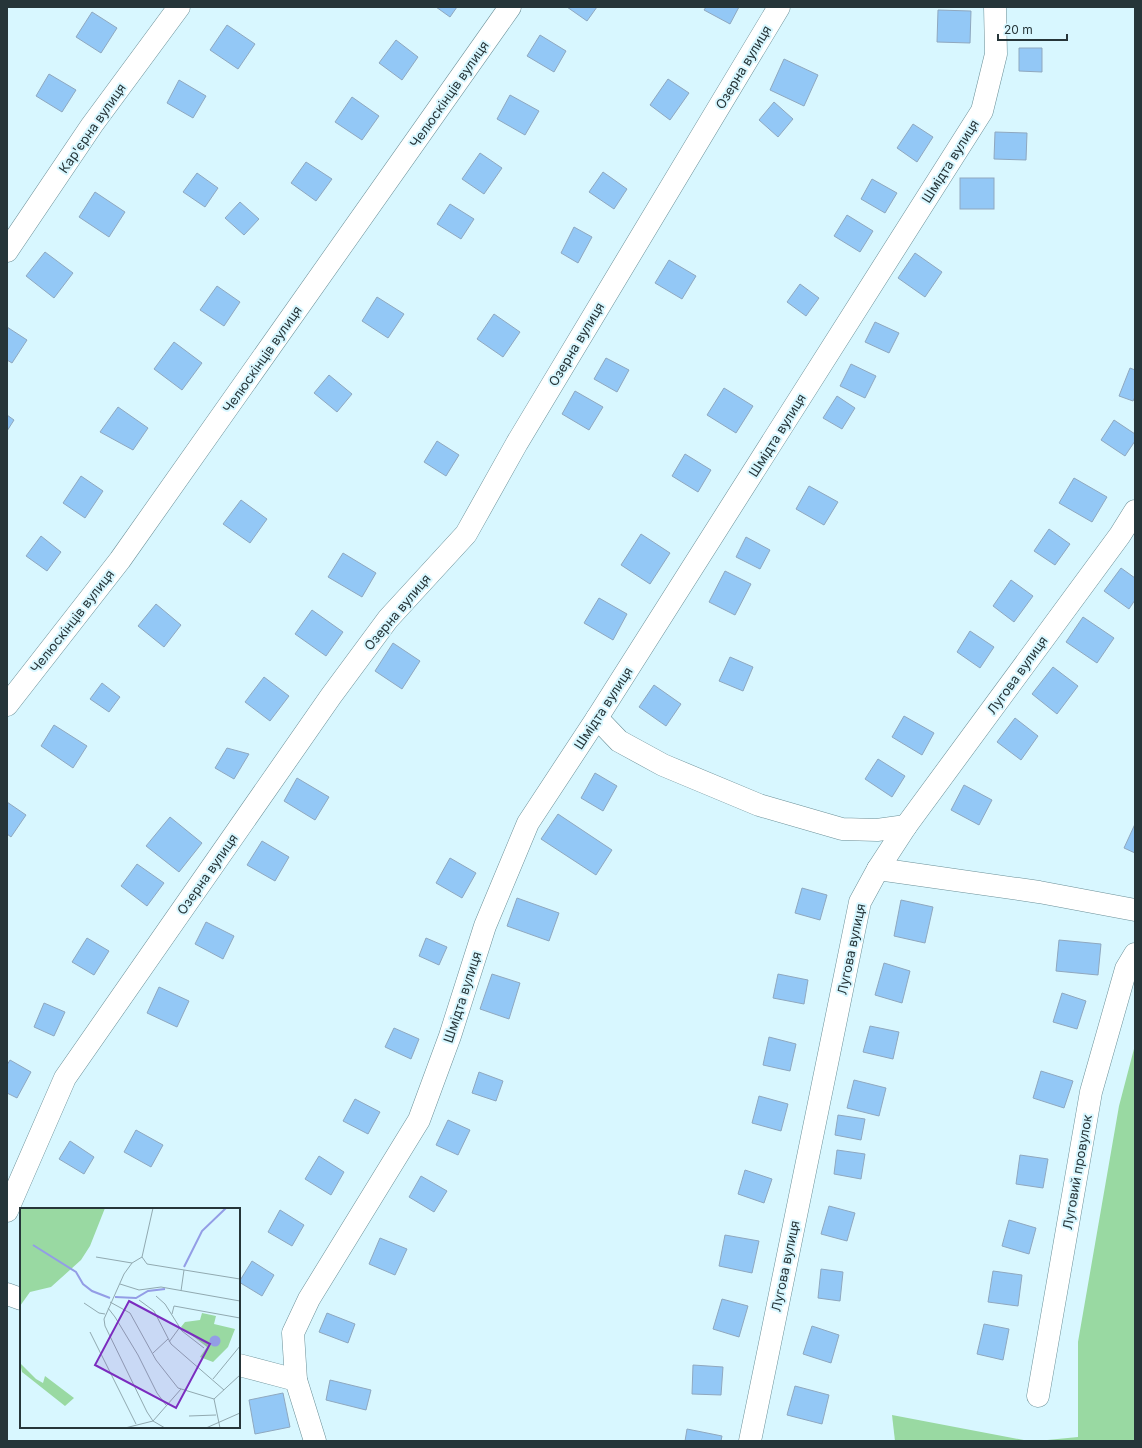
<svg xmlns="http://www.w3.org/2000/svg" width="1142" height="1448" font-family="Inter,sans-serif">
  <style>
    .green { fill: #99d9a2 }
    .building { fill: #93c8f6; stroke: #8fa8bf }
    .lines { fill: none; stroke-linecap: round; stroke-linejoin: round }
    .minor-casing { stroke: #6b9098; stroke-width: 23 }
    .minor { stroke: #fff; stroke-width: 22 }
    .labels { text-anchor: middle; stroke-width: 4; stroke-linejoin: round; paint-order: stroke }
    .street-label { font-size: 13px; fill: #263539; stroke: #d8f7ff }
    .inset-river { fill: none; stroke: #939de6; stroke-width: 2 }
    .inset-road { fill: none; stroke: #91a9b0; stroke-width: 1 }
    .view { fill: #7b2cbf; fill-opacity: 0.15; stroke: #7b2cbf; stroke-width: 2 }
    .inset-edge { fill: none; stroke: #263539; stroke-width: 2 }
  </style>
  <rect width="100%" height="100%" fill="#d8f7ff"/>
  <g class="green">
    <path d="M1135,1045V1441H1037L1078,1437V1342L1119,1106Z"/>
    <path d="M892,1415L1029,1441H895Z"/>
  </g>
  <g class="building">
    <path d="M436,7H457L450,17Z"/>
    <path d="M567,7H597L587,21Z"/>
    <path d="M706,7H739L730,24L704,10Z"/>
    <path d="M938,10L971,11L970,43L937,42Z"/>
    <path d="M92,12L117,28L101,53L76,37Z"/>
    <path d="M227,25L255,44L238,69L210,50Z"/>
    <path d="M540,35L566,51L554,72L527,56Z"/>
    <path d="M396,40L418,57L402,80L379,63Z"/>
    <path d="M1019,48H1042V72L1019,71Z"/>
    <path d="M784,59L818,75L804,106L770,90Z"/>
    <path d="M49,74L76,90L62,112L36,96Z"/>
    <path d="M668,79L689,93L670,120L650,105Z"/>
    <path d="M179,80L206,96L193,118L167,103Z"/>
    <path d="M510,95L539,111L525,135L497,119Z"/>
    <path d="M352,97L379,116L362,140L335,122Z"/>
    <path d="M774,102L793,119L778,137L759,120Z"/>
    <path d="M913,124L933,137L917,162L897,148Z"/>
    <path d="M995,132L1027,133L1026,160L994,159Z"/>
    <path d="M480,153L502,168L484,194L462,179Z"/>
    <path d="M306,162L332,179L316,201L291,183Z"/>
    <path d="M603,172L627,189L614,209L589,192Z"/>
    <path d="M197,173L218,188L205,207L183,192Z"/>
    <rect x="960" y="178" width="34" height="31"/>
    <path d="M872,179L897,193L885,213L861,199Z"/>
    <path d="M95,192L125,212L109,237L79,217Z"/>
    <path d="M240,202L259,219L244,235L225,218Z"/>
    <path d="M450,204L474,219L461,239L437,224Z"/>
    <path d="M847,215L873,231L860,252L834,236Z"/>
    <path d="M574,227L592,237L578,263L561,253Z"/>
    <path d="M45,252L73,273L54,298L26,276Z"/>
    <path d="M915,253L942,272L925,297L898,278Z"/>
    <path d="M669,260L696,276L682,299L655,283Z"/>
    <path d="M800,284L819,298L806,316L787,302Z"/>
    <path d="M217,286L240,302L224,326L200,310Z"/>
    <path d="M377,297L404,314L388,338L362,321Z"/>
    <path d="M494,314L520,332L503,357L477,339Z"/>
    <path d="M875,322L899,333L889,353L865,342Z"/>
    <path d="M7,327L27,340L12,363L7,360Z"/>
    <path d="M174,342L202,363L182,390L154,369Z"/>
    <path d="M606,358L629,370L617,392L594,379Z"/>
    <path d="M851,364L876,376L865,398L840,386Z"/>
    <path d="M1130,368L1135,370V397L1133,401L1119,396Z"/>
    <path d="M329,375L352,394L337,412L314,393Z"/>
    <path d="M724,388L753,406L736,433L707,415Z"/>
    <path d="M575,391L603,407L589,430L562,414Z"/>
    <path d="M837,396L855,408L842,429L823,418Z"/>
    <path d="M118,407L148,428L133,450L100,432Z"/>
    <path d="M7,415L14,420L7,431Z"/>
    <path d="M1114,420L1135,434V441L1125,456L1101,440Z"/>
    <path d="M437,441L459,455L446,476L424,462Z"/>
    <path d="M685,454L711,470L698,492L672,476Z"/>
    <path d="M81,476L103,491L85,518L63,503Z"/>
    <path d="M1074,478L1107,497L1092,522L1059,503Z"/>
    <path d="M809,486L838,502L824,525L796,509Z"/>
    <path d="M241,500L267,519L250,543L223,524Z"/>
    <path d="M1049,529L1070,544L1055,565L1034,551Z"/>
    <path d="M641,534L670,553L650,584L621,565Z"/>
    <path d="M41,536L61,552L47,571L26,556Z"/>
    <path d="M746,537L770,550L760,569L736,557Z"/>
    <path d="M343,553L376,573L362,597L328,577Z"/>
    <path d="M1121,568L1135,578V600L1129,609L1104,591Z"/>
    <path d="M725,571L751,584L735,615L709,602Z"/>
    <path d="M1011,580L1033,596L1014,622L993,606Z"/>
    <path d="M599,598L627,614L613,640L584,623Z"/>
    <path d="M156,604L181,625L164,647L138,626Z"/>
    <path d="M312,610L343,632L326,656L295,634Z"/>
    <path d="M1083,617L1114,638L1097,663L1066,642Z"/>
    <path d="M970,631L994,647L980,668L957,652Z"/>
    <path d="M393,643L420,661L402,689L375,671Z"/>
    <path d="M730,657L753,667L743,691L719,681Z"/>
    <path d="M1053,667L1078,686L1057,714L1032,694Z"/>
    <path d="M264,677L289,696L270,721L245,702Z"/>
    <path d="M102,683L120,697L109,712L90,699Z"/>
    <path d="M654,685L681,704L666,726L639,707Z"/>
    <path d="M904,716L934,733L922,755L892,737Z"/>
    <path d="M1015,718L1038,736L1021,760L997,742Z"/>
    <path d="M54,725L87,746L73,768L41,746Z"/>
    <path d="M227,748L249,754L234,779L215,768Z"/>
    <path d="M878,759L905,776L892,797L865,779Z"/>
    <path d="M595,773L617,786L603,811L581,798Z"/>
    <path d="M297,778L329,797L315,820L284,801Z"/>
    <path d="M964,785L992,800L979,825L951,810Z"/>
    <path d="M7,802L26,815L11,837L7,834Z"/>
    <path d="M558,814L612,850L596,875L541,839Z"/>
    <path d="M170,817L202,843L179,872L146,846Z"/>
    <path d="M1135,824V853L1124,848Z"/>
    <path d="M262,841L289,857L275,881L247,865Z"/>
    <path d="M450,858L476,873L462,898L436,883Z"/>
    <path d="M137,864L164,883L147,906L121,886Z"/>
    <path d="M802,888L827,895L820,920L795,913Z"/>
    <path d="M517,898L559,913L549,941L507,926Z"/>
    <path d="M901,900L933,907L925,943L894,936Z"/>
    <path d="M206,922L234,936L223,959L195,944Z"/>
    <path d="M87,938L109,951L94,975L72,962Z"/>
    <path d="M426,938L447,947L439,965L419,956Z"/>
    <path d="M1059,940L1101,944L1098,975L1056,971Z"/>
    <path d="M884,963L910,971L902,1003L875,995Z"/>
    <path d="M492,974L520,983L509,1019L480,1009Z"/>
    <path d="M778,974L808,980L804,1004L773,998Z"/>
    <path d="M159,987L189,1001L177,1027L147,1013Z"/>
    <path d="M1062,993L1086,1001L1077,1029L1053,1022Z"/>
    <path d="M44,1003L65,1012L54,1036L34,1027Z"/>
    <path d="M870,1026L899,1032L893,1059L863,1052Z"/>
    <path d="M394,1028L419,1039L411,1059L385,1047Z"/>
    <path d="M769,1037L796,1044L790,1071L763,1065Z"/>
    <path d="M10,1060L31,1072L17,1098L7,1093V1065Z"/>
    <path d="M1041,1071L1073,1081L1064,1108L1033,1098Z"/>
    <path d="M479,1072L503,1081L496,1101L472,1093Z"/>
    <path d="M854,1080L886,1088L879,1116L847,1108Z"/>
    <path d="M759,1096L788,1104L781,1131L752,1123Z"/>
    <path d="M355,1099L380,1112L368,1134L343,1121Z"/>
    <path d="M838,1115L865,1119L861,1140L835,1135Z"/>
    <path d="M448,1120L470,1130L458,1155L436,1145Z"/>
    <path d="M136,1130L163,1145L151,1167L124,1152Z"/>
    <path d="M70,1141L94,1157L84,1174L59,1159Z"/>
    <path d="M837,1150L865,1154L861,1179L834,1174Z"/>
    <path d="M1020,1155L1048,1159L1043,1188L1016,1184Z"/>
    <path d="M319,1156L344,1172L331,1195L305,1179Z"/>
    <path d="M745,1170L772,1179L764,1203L738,1194Z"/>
    <path d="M421,1176L447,1191L434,1212L409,1197Z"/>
    <path d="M829,1206L855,1213L847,1241L821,1234Z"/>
    <path d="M280,1210L304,1225L292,1246L268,1232Z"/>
    <path d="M1009,1220L1036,1228L1029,1254L1002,1246Z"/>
    <path d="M725,1235L759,1241L752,1273L719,1266Z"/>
    <path d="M380,1238L407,1249L395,1275L369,1264Z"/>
    <path d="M252,1261L274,1275L262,1296L239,1282Z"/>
    <path d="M821,1269L843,1272L840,1301L818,1298Z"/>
    <path d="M993,1271L1022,1275L1018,1306L988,1302Z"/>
    <path d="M722,1299L748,1306L739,1337L713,1329Z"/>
    <path d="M327,1313L355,1324L348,1343L319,1332Z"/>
    <path d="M984,1324L1009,1329L1003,1360L977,1354Z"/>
    <path d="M812,1326L839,1335L831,1363L803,1354Z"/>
    <path d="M693,1365L723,1367L721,1395L692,1394Z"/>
    <path d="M330,1380L371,1390L366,1410L326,1400Z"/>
    <path d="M795,1386L829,1395L822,1424L787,1415Z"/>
    <path d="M283,1393L290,1427L255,1434L249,1400Z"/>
    <path d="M687,1429L722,1436L721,1441H685Z"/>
  </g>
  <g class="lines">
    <defs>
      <g id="minor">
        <path d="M7,251L92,125L179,7"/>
        <path d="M7,705L120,560L510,7"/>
        <path d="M597,718L619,741L663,765L759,805L842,829L877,830L906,826"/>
        <path d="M878,869L1039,892L1135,910"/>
        <path d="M7,1211L65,1078L331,696L388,619L466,534L517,443L779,7"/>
        <path d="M7,1294L21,1299"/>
        <path d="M239,1365L296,1380"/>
        <path d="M1038,1396L1091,1092L1126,969L1135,954"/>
        <path d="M315,1441L296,1380L293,1333L309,1299L419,1120L450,1036L485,926L528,823L597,718L982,111L996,54L995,7"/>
        <path d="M750,1441L860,902L878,869L906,826L1120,535L1135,511"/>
      </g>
    </defs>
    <use href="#minor" class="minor-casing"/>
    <use href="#minor" class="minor"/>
  </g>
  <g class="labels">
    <g class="street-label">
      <text transform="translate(743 67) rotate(-59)" y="5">Озерна вулиця</text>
      <text transform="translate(449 94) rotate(-55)" y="5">Челюскінців вулиця</text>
      <text transform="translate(92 128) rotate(-55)" y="5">Кар'єрна вулиця</text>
      <text transform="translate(950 161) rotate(-58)" y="5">Шмідта вулиця</text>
      <text transform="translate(576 344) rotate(-59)" y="5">Озерна вулиця</text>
      <text transform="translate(262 359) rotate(-55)" y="5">Челюскінців вулиця</text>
      <text transform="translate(777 435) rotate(-58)" y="5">Шмідта вулиця</text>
      <text transform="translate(397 612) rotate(-50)" y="5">Озерна вулиця</text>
      <text transform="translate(72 621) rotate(-52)" y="5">Челюскінців вулиця</text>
      <text transform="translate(1017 675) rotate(-54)" y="5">Лугова вулиця</text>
      <text transform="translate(603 708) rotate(-57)" y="5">Шмідта вулиця</text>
      <text transform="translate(207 874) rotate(-55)" y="5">Озерна вулиця</text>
      <text transform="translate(851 949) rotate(-78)" y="5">Лугова вулиця</text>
      <text transform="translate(462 997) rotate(-72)" y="5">Шмідта вулиця</text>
      <text transform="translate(1077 1172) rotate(-80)" y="5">Луговий провулок</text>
      <text transform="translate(785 1266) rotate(-78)" y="5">Лугова вулиця</text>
    </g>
  </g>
  <g transform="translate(20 1208)">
    <rect width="220" height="220" fill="#d8f7ff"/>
    <path d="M0,0H85L70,38L61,52L31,79L10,84L0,98ZM182,105L196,108L194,116L215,121L208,139L193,154L180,149L187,139L161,119L165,114L180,112ZM0,155L16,171L23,175L25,168L54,190L45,198L2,164Z" fill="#99d9a2"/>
    <path d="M189.5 133a5.5 5.5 0 1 1 11 0a5.5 5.5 0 1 1-11 0Z" fill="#939de6"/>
    <path class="inset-river" d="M13,37L56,64L63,76L72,83L90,90M164,59L182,23L206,0M95,89L116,90L128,83L145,81"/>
    <path class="inset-road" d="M133,0L122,49L112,55L104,66L84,111L85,118L127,204L133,213L145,220M76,49L112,55M122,49L127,56L220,71M100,76L119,82L141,79L220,93M161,83L164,62M136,88L145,96L162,123L184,140M119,92L134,103L151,136L204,182M90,94L110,105L136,152L158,180L194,191M64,95L79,105L85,106M88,100L95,109L118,147L137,185L146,197M152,106L154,98L220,110M70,124L116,216M149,134L160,119M133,145L148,131M193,171L220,138M194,191L220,167M194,191L200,220M169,208L196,207M133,213L161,181M105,220L133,213M186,220L220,205"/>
    <path class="view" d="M109,93L190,136L156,200L75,157Z"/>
    <rect width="220" height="220" class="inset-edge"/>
  </g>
  <rect width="1142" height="1448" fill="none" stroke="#263539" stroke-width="16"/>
  <path d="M998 34v6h69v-6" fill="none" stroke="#263539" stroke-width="2"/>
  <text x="1004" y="34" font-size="12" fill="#263539" stroke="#d8f7ff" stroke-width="3" paint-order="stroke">20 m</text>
</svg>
